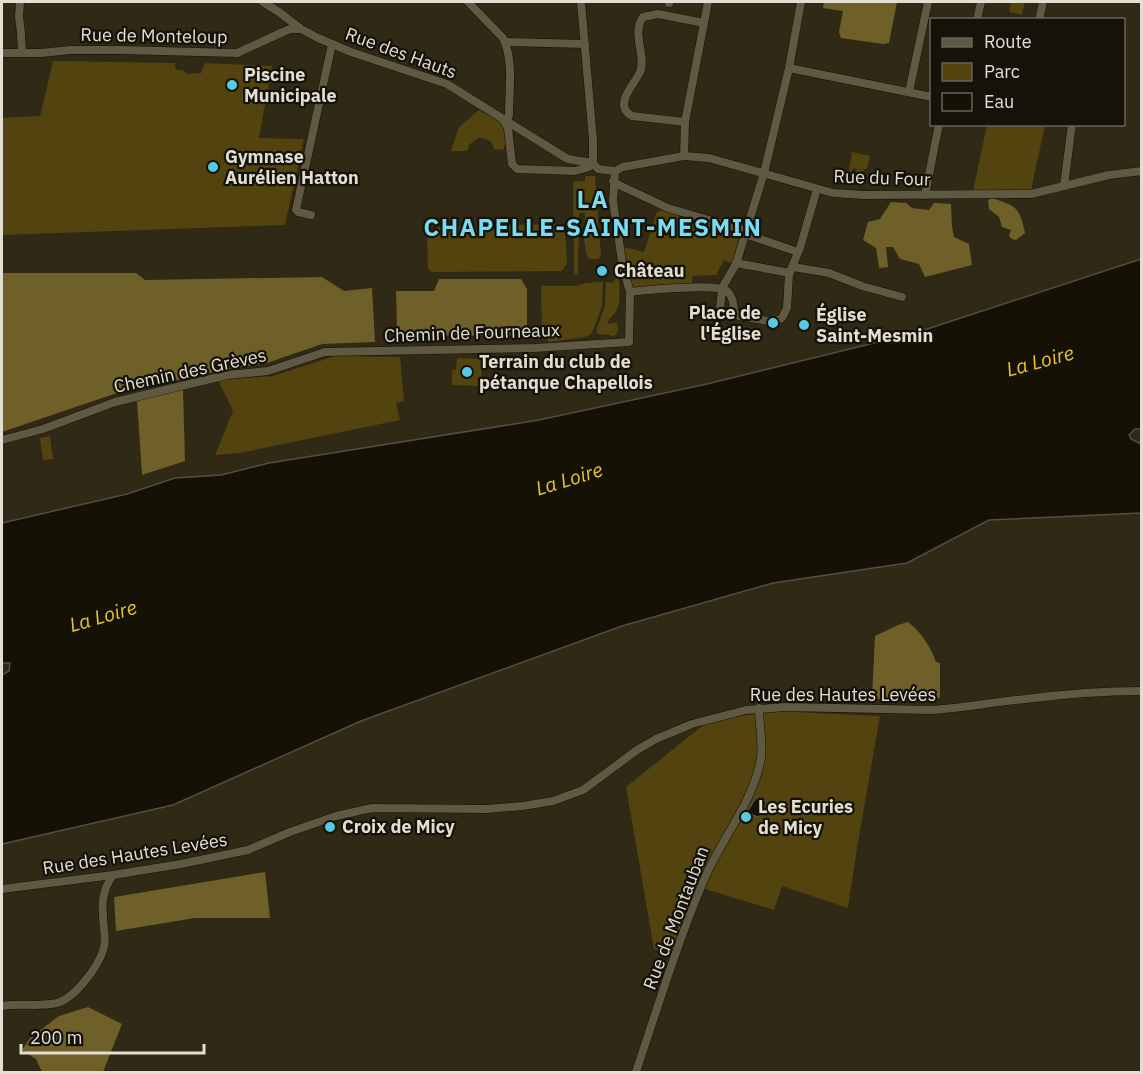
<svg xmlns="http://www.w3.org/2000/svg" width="1143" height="1074" font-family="'IBM Plex Sans',sans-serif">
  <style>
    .green { fill: #52430f }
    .forest { fill: #6f5f28 }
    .water { fill: #151105; stroke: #524f42; stroke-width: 1.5 }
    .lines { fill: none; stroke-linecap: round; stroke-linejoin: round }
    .street-casing { stroke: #171101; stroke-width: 9 }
    .street { stroke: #5f5843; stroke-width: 8 }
    .poi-dot { fill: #58c9e3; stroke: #141209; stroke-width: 2 }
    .labels { text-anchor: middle; stroke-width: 4.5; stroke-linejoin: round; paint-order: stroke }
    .street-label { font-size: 18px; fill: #e2dfd2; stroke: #141209 }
    .poi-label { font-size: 18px; font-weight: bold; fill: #e2dfd2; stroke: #141209; text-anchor: start }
    .water-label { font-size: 20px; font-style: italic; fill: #eac22e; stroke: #141209 }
    .district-label { font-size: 24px; font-weight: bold; letter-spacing: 1.5px; fill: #77dcf4; stroke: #141209 }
  </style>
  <rect width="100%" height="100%" fill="#2f2915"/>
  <g class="green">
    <path d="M1011,2H1025L1022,15L1009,12Z"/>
    <path d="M53,61L175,63L176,70H182L188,74L201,73L205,63L272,66L259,138L304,139L285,225L2,235V118L40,116Z"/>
    <path d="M479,110L500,122C505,129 505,137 505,146H504V150L494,149C492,140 487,138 478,138L470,144L467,151H451L459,127Z"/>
    <path d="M987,125H1045L1031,190L973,191Z"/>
    <path d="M852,152L870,156L867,169H864L862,173L856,172L857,169L853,168L851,173L849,172Z"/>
    <path d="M585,176H595L601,256L598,259H590L587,256L584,240L585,213H579L578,275H574L573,182L585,181Z"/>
    <path d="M663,210L714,223V228L739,239L732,263L724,260L716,275L693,276L691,285L631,287L624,247L644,252L657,212Z"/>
    <path d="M560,224L565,228L567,264L562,271L431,272L428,268L427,239L429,234L439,227L464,226L474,229H494L503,225Z"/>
    <path d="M616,278L619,279C619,295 623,309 609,319L608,324L617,322L618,331L614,337L610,335L597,334V328L605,306L606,282L613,283Z"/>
    <path d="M600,282H603L602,306L592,333L586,337L548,342V335L542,334L541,286H576L586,283Z"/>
    <path d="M335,356L400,357L404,401L396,403L400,420L240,453L215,455L233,411L218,380L273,376Z"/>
    <path d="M457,358L483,359L480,386L452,385V370H456Z"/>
    <path d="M50,436L53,459L43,460L40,438Z"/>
    <path d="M771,711L880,716L857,848L848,908L782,886L774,910L699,887L674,956L654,949L626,787L707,722Z"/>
  </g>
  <g class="forest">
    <path d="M824,2H897L889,43L883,44L841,38L839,32L843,11L823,8Z"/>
    <path d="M992,198C1016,206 1020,207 1025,233L1016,240L1012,239L1009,236L1011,230L1002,227L999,217L989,209L988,200Z"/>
    <path d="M891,202L906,203L912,208L929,210L934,203L951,204L952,226L954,237L969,244L972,265L925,277L919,264L900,259L893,247H886L888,267L879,268L876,248L863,240L868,222L880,219Z"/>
    <path d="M2,273H136L145,280L322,277L344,291L372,288L375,342L322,344L267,363L217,371L114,394L2,432Z"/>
    <path d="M439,279H521L527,289V329L522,336L403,335L397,328L396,291H434Z"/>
    <path d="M183,389L185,461L142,475L137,401Z"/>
    <path d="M908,622C921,632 931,647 936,662L940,663V698L885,700L872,698L875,636L898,625Z"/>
    <path d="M265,872L270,918H195L116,931L114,897Z"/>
    <path d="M88,1007L122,1024L103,1072H42L36,1059L22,1050L30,1038L59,1016Z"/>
  </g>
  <g class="water">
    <path d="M1141,259V429H1135L1129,435L1131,439L1141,444V513L989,520L907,563L773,583L622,626L361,721L173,805L2,844V675L9,671L10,663H2V523L127,494L175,478L221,475L269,463L539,420L707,384L915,333Z"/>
    <path d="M757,798L766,802V804L760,816L757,817L747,812L755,799Z"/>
  </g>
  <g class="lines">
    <defs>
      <g id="street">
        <path d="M20,2L19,17L21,33L22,52"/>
        <path d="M263,2L279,12L301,29L318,38L351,52L447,84L566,158C575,162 584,160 593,163"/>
        <path d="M468,2L503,38C514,61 509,90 509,115L507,121"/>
        <path d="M581,2L593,140V163"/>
        <path d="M669,3V2"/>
        <path d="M977,20L981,2"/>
        <path d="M1039,20L1043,2"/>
        <path d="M505,42L585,44"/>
        <path d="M2,53H41L71,50H121L237,53L283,32L290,29H299"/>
        <path d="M789,68L932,97"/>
        <path d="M909,92L928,2"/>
        <path d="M504,121L508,128L512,164L517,169L575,171L589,167L593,163"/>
        <path d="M685,122L632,116C612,105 635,84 640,72C647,57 631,34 643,17L658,14L704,23"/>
        <path d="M684,156L685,122L708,2"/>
        <path d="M593,163L598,169L615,171L623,167L684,156L709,158L833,193L864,195L1031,194L1109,175L1142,171"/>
        <path d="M613,181L619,185L668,208L746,231"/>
        <path d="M1064,186L1072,124"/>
        <path d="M925,195L939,124"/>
        <path d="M311,215L298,212L296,210L332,44"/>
        <path d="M745,234L795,251H798"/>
        <path d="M736,263L790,273"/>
        <path d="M793,267L829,273L862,286L902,297"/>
        <path d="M630,292C646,290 718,283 727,291C733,296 734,306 734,313L739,316L774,322L782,318L787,308L789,274L800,248L817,189"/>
        <path d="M720,310L722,288L736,264L764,173L789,68L801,2"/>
        <path d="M2,440L43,429L115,402L227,375L268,371L325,352L535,348L629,342L630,292L623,268L613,201L615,171"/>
        <path d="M2,889L113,875L181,864L248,850L290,832L336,816L372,808L487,809L523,806L553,801L583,790L637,750L656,739L692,724L746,710L786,707L930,710C962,708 994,702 1026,699C1064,694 1103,691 1142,691"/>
        <path d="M2,1006C20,1003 40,1007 57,1003C75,998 100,965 104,947C105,941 105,935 104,929C102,908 100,893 113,875"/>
        <path d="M636,1072C657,1009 677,944 703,882C720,840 753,804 761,758C763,742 759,724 759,708"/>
      </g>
    </defs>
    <use href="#street" class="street-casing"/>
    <use href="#street" class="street"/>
  </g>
  <g class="poi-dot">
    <circle cx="232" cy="85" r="6"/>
    <circle cx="213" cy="167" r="6"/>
    <circle cx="602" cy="271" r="6"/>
    <circle cx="773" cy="323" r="6"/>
    <circle cx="804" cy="325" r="6"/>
    <circle cx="467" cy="372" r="6"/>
    <circle cx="746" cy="817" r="6"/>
    <circle cx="330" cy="827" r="6"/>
  </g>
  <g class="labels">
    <g class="street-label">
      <text transform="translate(154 36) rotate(1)" y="6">Rue de Monteloup</text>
      <text transform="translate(401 53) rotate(20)" y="6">Rue des Hauts</text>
      <text transform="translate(882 178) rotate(2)" y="6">Rue du Four</text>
      <text transform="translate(472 333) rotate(-2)" y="6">Chemin de Fourneaux</text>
      <text transform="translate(190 371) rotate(-12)" y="6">Chemin des Grèves</text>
      <text x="843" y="701">Rue des Hautes Levées</text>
      <text transform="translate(135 854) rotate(-9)" y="6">Rue des Hautes Levées</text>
      <text transform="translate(676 918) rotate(-69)" y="6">Rue de Montauban</text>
    </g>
    <g class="poi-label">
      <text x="244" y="81">Piscine<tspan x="244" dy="21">Municipale</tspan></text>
      <text x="225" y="163">Gymnase<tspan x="225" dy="21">Aurélien Hatton</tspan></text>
      <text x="614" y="277">Château</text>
      <text x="761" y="319" text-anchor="end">Place de<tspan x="761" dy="21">l'Église</tspan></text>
      <text x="816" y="321">Église<tspan x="816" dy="21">Saint-Mesmin</tspan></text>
      <text x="479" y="368">Terrain du club de<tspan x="479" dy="21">pétanque Chapellois</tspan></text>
      <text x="758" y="813">Les Ecuries<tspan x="758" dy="21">de Micy</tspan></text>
      <text x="342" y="833">Croix de Micy</text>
    </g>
    <g class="water-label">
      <text transform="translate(1040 361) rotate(-15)" y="7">La Loire</text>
      <text transform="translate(569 479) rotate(-17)" y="7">La Loire</text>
      <text transform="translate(103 616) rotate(-16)" y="7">La Loire</text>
    </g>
    <g class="district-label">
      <text x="593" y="208">LA<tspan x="593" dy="28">CHAPELLE-SAINT-MESMIN</tspan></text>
    </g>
  </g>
  <rect width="1143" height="1074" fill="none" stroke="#e2dfd2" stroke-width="6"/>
  <rect x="930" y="18" width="195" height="108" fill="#141209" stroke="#666459" stroke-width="1.5"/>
  <rect x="942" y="38" width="30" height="9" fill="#5f5843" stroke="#666459" stroke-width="1.5"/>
  <text x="984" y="48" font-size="18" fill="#e2dfd2">Route</text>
  <rect x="942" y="63" width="30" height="18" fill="#52430f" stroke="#666459" stroke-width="1.5"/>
  <text x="984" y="78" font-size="18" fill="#e2dfd2">Parc</text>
  <rect x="942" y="93" width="30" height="18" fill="#151105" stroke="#666459" stroke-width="1.5"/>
  <text x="984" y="108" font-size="18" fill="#e2dfd2">Eau</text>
  <path d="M21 1044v9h183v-9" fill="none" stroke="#e2dfd2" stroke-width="3"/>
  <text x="30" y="1044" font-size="18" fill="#e2dfd2" stroke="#141209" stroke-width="4.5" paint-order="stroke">200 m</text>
</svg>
